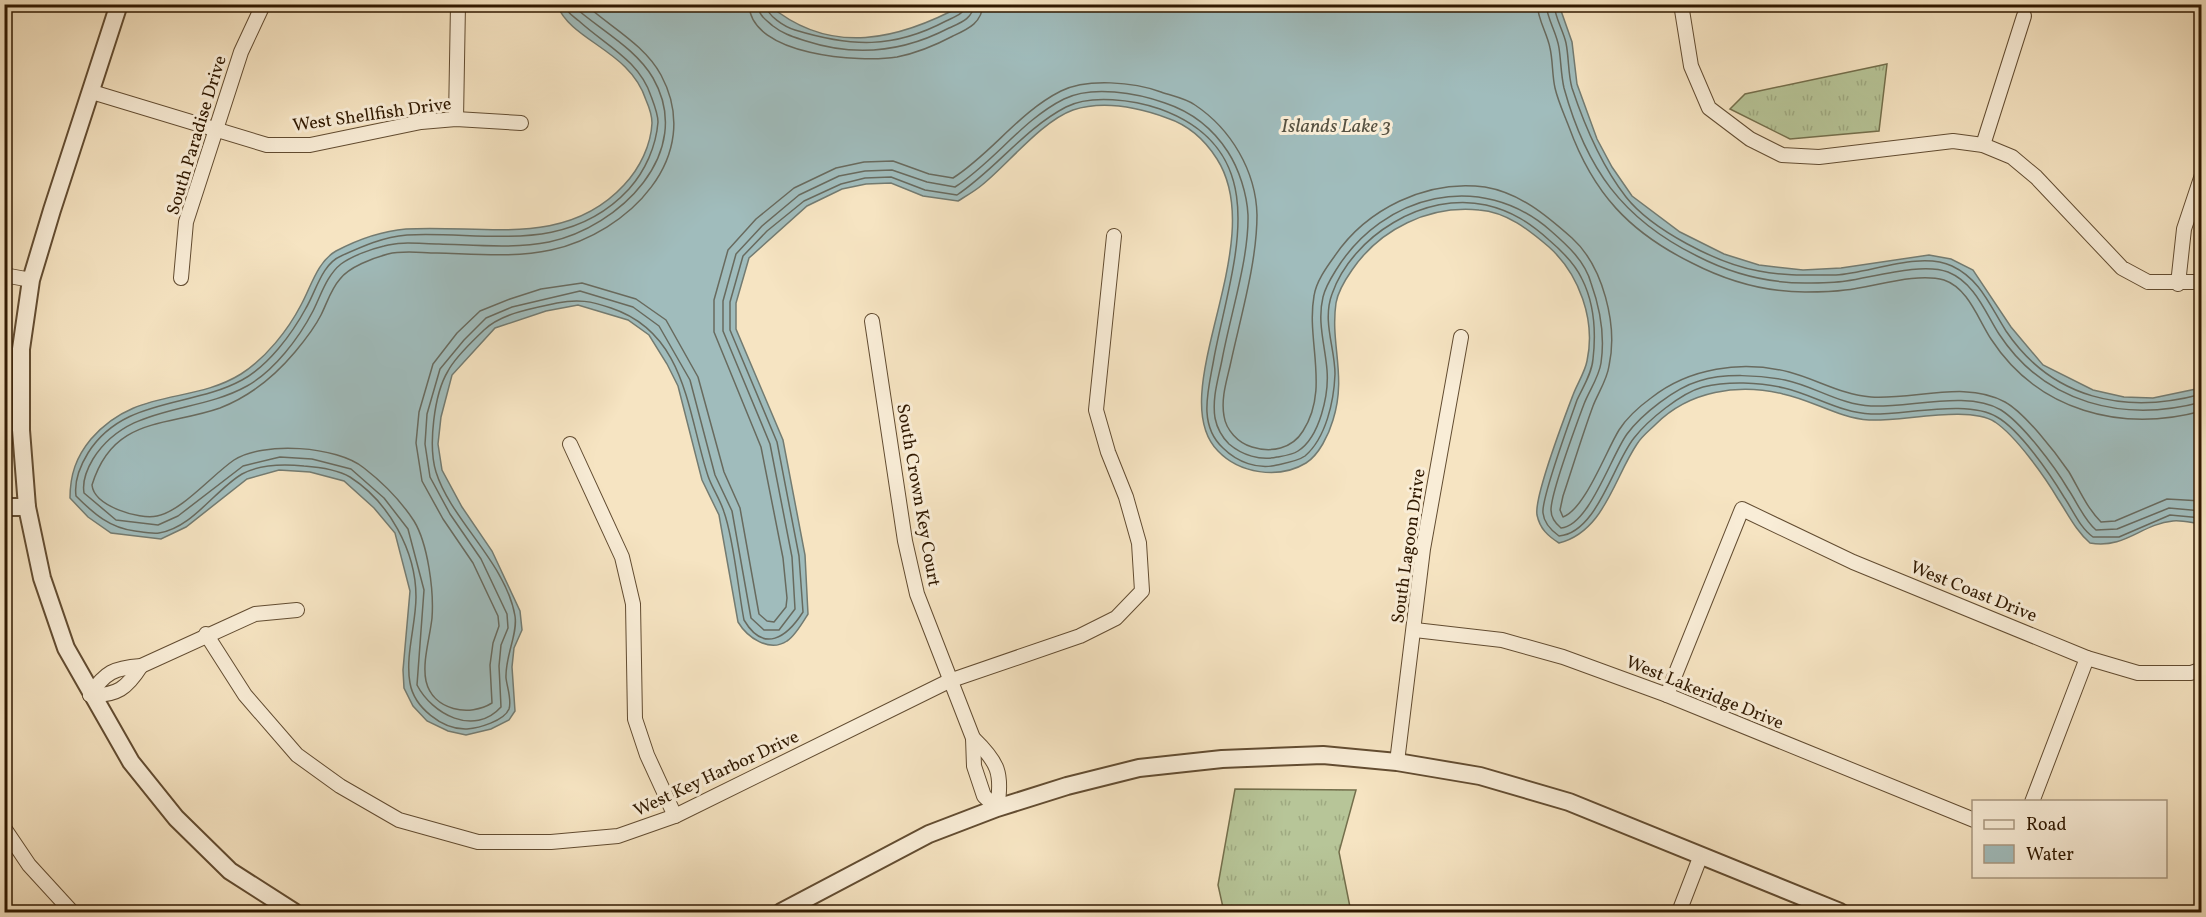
<svg xmlns="http://www.w3.org/2000/svg" width="2206" height="917" font-family="Vollkorn,serif">
  <style>
    .grass { fill: url(#grass-tufts); stroke: #746f4c; stroke-width: 1.5 }
    .water { fill: #a0bcbc; stroke: #737b71; stroke-width: 1.5 }
    .lines { fill: none; stroke-linecap: round; stroke-linejoin: round }
    .shore { stroke: #686a5e; stroke-width: 1.5 }
    .minor-casing { stroke: #624c31; stroke-width: 16 }
    .tertiary-casing { stroke: #624c31; stroke-width: 20 }
    .minor { stroke: #f9edd7; stroke-width: 14 }
    .tertiary { stroke: #f9edd7; stroke-width: 16 }
    .labels { text-anchor: middle; stroke-width: 6; stroke-linejoin: round; paint-order: stroke }
    .street-label { font-size: 18px; fill: #301901; stroke: #f9edd7 }
    .water-label { font-size: 20px; font-style: italic; fill: #575242; stroke: #f9edd7 }
  </style>
  <defs>
    <pattern id="grass-tufts" width="24" height="20" patternUnits="userSpaceOnUse" patternTransform="scale(1.5)"><rect width="24" height="20" fill="#b7c598"/><path d="M3 7l-1-3M5 7V3M7 7l1-3M15 17l-1-3M17 17v-4M19 17l1-3" fill="none" stroke="#9ea981"/></pattern>
  </defs>
  <rect width="100%" height="100%" fill="#f6e4c2"/>
  <filter id="stains"><feTurbulence type="fractalNoise" baseFrequency=".00333" numOctaves="4"/><feColorMatrix values="0 0 0 0 .2 0 0 0 0 .09 0 0 0 0 .02 0 0 0 .5 -.17"/></filter>
  <radialGradient id="worn" r=".72"><stop offset=".6" stop-color="#630" stop-opacity="0"/><stop offset="1" stop-color="#630" stop-opacity=".3"/></radialGradient>
  <g class="grass">
    <path d="M1887,64L1879,131L1790,139L1730,109L1745,94Z"/>
    <path d="M1235,789L1356,790L1339,852L1351,912H1224L1218,885Z"/>
  </g>
  <path class="water" d="M965,4L1559,5L1572,42L1577,84L1597,139L1612,167L1632,196L1680,232L1724,254L1759,265L1803,270L1841,268L1929,255L1951,259L1973,270L2011,327L2043,365L2093,390L2124,397L2153,398L2201,388V524C2192,523 2182,520 2173,521C2141,524 2126,549 2090,543C2076,531 2068,514 2058,499C2045,477 2016,436 1995,422C1968,405 1902,422 1869,420C1839,418 1812,400 1783,394C1738,383 1689,391 1656,424C1650,430 1642,436 1637,444C1614,478 1604,532 1559,543C1548,536 1540,529 1537,515C1534,497 1565,416 1573,395C1577,384 1585,372 1587,361C1596,320 1579,274 1549,247C1529,230 1507,212 1479,210C1429,205 1380,229 1352,270C1345,280 1338,291 1336,303C1330,344 1347,376 1333,420C1329,434 1319,455 1306,463C1278,480 1239,473 1218,451C1162,394 1271,244 1217,159C1205,140 1188,125 1167,118C1137,107 1104,100 1073,110C1042,121 1008,164 982,185C975,191 966,196 958,201L923,196L891,183L866,184L842,189L807,206L749,258L736,303V329L783,440L805,555L808,614C803,622 795,636 787,641C769,653 747,637 738,622L719,515L702,480L678,386L667,364L649,335L628,320L578,305L546,311L495,328L452,375L441,417L438,444L442,470L462,507L492,551L520,611L522,630L514,648L512,667L515,711L509,720L491,729L466,735L448,731L427,721L413,706L404,688L403,670L410,591L395,533L374,508L344,481L310,472L279,470L247,479L186,527L161,539L111,533L88,517L70,498C70,475 76,457 91,439C136,387 191,405 241,374C266,358 288,330 301,305C311,287 317,262 336,251C357,240 382,231 406,229C482,224 565,249 624,185C640,168 651,145 652,123C652,115 649,107 646,100C630,50 572,42 557,5H769C831,57 899,40 965,4Z"/>
  <g class="lines">
    <g class="shore">
      <path d="M563,4C566,12 573,16 579,21C605,45 639,60 651,96C654,104 658,114 658,122C656,147 645,171 629,189C567,256 486,231 407,235C383,237 363,246 341,256C322,264 316,291 306,308C292,334 268,366 242,380C191,408 123,397 88,453C80,466 74,481 76,496C94,514 110,528 135,531C142,532 152,534 159,533C192,528 215,490 242,474C260,464 284,464 304,466C318,467 338,470 350,477C389,502 416,551 416,597C416,624 405,656 410,683C414,707 442,730 467,729C479,728 504,721 509,709C512,700 507,687 506,678C505,656 518,634 515,616C506,563 451,520 436,472C428,446 434,394 448,371C456,356 472,342 484,330C502,313 534,308 557,303C578,299 591,301 611,308C686,333 687,411 708,476C712,488 720,499 724,512C734,540 738,589 744,620C764,654 787,637 803,612L799,556L777,442L730,330V302L743,256L767,231L804,201L841,184L865,178L891,177L925,190L957,195C996,169 1024,129 1066,107C1091,94 1134,100 1160,109C1279,152 1231,267 1214,358C1209,388 1197,424 1223,448C1237,462 1258,470 1277,465C1286,463 1298,461 1305,456C1326,438 1334,401 1335,374C1335,348 1322,321 1332,294C1352,236 1425,191 1486,205C1512,211 1530,223 1549,240C1562,251 1575,264 1582,279C1594,303 1596,333 1593,359C1592,373 1583,387 1577,400C1571,418 1541,498 1543,513C1544,523 1552,531 1559,536C1597,533 1613,464 1634,438C1648,420 1681,393 1703,387C1727,381 1760,382 1784,388C1814,395 1841,413 1871,414C1906,415 1968,399 1997,417C2020,430 2050,474 2064,497C2073,510 2080,528 2093,537H2119L2170,515L2202,518"/>
      <path d="M571,4C598,29 635,47 653,78C696,153 619,227 549,242C514,249 474,245 439,244C421,244 401,241 384,246C371,249 352,256 341,264C327,275 321,295 313,311C299,338 274,371 247,386C195,415 128,403 93,459C87,469 82,481 84,493L116,520L158,525L178,516L243,466L280,457L312,459L351,469L384,498L408,529L424,590L417,685C432,714 474,737 501,707L499,666L501,645L508,628L507,614L481,559L450,514L430,477L425,444L427,414L440,369L464,340L486,318L512,307L580,291L633,307L659,326L690,380L715,475L732,511L751,618L764,630H779L795,609L792,557L770,444L723,331V301L736,254L762,226L799,195L839,176L865,171L892,170L927,182L955,187C994,162 1022,120 1064,99C1092,85 1137,93 1165,103C1192,112 1212,127 1228,152C1239,169 1247,194 1248,215C1249,259 1230,316 1222,360C1218,380 1212,398 1215,418C1217,428 1222,437 1229,444C1242,455 1260,461 1277,457C1283,456 1292,455 1298,451C1320,437 1329,394 1327,370C1325,345 1317,322 1323,297C1325,288 1331,278 1336,270C1383,194 1481,169 1551,231C1567,245 1585,261 1591,283C1600,308 1605,336 1601,363C1599,377 1589,391 1584,404C1577,423 1551,492 1551,510C1551,518 1555,523 1561,528C1589,526 1611,456 1627,434C1642,414 1675,388 1699,381C1724,373 1760,375 1785,380C1814,386 1841,405 1871,406C1909,408 1968,390 2001,410C2023,424 2055,467 2068,489C2077,502 2084,520 2096,530L2117,529L2169,508L2202,511"/>
      <path d="M585,4C610,27 644,44 661,75C705,157 628,233 551,250C515,258 474,254 437,253C421,253 404,250 388,254C373,258 349,267 340,279C331,289 327,303 321,315C314,329 305,340 295,352C274,377 251,396 220,408C166,427 113,416 92,485C94,506 139,520 157,516C182,511 212,475 234,460C263,441 337,446 364,468C382,482 401,501 414,521C428,544 434,591 432,618C430,637 422,662 426,681C433,711 470,717 492,703L490,665L493,643L499,626L498,616L473,563L443,519L422,481L416,443L419,412L433,364L457,333L480,311L510,299L541,289L582,283L636,299L666,320L698,377L724,472L740,508L759,614L767,621L774,622L786,607L787,598L783,558L761,447L714,332V300L728,250L756,219L794,188L836,168L864,162L893,161L929,174L953,178C992,153 1019,112 1061,91C1087,78 1134,82 1161,92C1172,96 1185,98 1195,105C1231,129 1256,171 1257,215C1257,263 1240,319 1230,366C1226,383 1221,399 1224,416C1226,430 1238,443 1252,447C1271,453 1292,449 1303,431C1330,389 1306,341 1314,296C1316,282 1326,268 1334,257C1366,209 1427,179 1485,187C1520,193 1546,215 1572,238C1603,266 1618,325 1609,366C1607,380 1598,393 1593,406C1582,436 1573,466 1563,496L1560,510L1563,517C1585,509 1606,451 1619,430C1626,419 1640,406 1651,398C1689,368 1741,360 1789,372C1816,379 1842,395 1871,397C1914,400 1966,380 2005,402C2025,413 2056,453 2069,472C2079,489 2087,508 2101,522L2115,521L2167,499L2202,501"/>
      <path d="M749,4C750,56 861,63 897,57C917,53 936,45 953,36C968,29 982,23 983,4"/>
      <path d="M758,4C758,15 765,19 773,26C783,34 794,37 806,41C855,57 903,52 949,28C960,23 973,19 974,4"/>
      <path d="M765,4C767,16 785,27 795,30C851,47 893,49 946,21C954,17 965,14 966,4"/>
      <path d="M1537,4C1538,20 1547,33 1550,48C1553,61 1552,75 1555,88C1558,101 1564,114 1569,127C1593,193 1629,232 1692,263C1727,281 1765,292 1805,292C1818,292 1832,292 1845,290C1874,287 1916,272 1944,280C1968,288 1978,319 1991,339C2038,411 2121,433 2202,411"/>
      <path d="M1546,4C1547,19 1557,33 1559,48C1561,61 1561,75 1564,88C1586,168 1622,219 1697,256C1730,273 1767,283 1805,283C1818,283 1833,283 1846,281C1874,277 1922,262 1948,272C1975,283 1985,312 1999,334C2045,404 2124,423 2202,402"/>
      <path d="M1554,4C1555,18 1563,30 1566,43C1569,58 1568,74 1572,88C1585,127 1601,165 1626,197C1652,230 1718,264 1759,271C1784,276 1810,275 1836,275C1870,273 1920,251 1952,266C1980,279 1990,306 2006,331C2052,399 2125,415 2202,394"/>
    </g>
    <defs>
      <g id="minor">
        <path d="M1681,4L1691,66L1709,108L1750,139L1782,155L1819,157L1953,141L1983,145L2012,157L2036,177L2122,268L2148,282H2202"/>
        <path d="M92,92L267,145H310L421,122L456,119L521,123"/>
        <path d="M456,119L458,4"/>
        <path d="M1983,145L2024,16"/>
        <path d="M4,275L31,280"/>
        <path d="M181,278L186,222L241,52L262,7"/>
        <path d="M2178,284L2184,229L2202,175"/>
        <path d="M872,321L905,541L917,594L973,738L974,766L984,796L997,808"/>
        <path d="M570,444L622,557L633,604L635,719L647,755L675,816"/>
        <path d="M1415,630L1502,640L1563,657L1667,695L1974,820"/>
        <path d="M206,634L245,695L297,755L340,786L399,820L478,842H551L618,836L675,816L949,681L1080,636L1116,618L1142,591L1139,543L1126,497L1108,452L1096,410L1114,236"/>
        <path d="M90,695C105,672 114,668 141,666L255,614L297,610"/>
        <path d="M90,695C117,696 127,688 141,666"/>
        <path d="M1667,695L1742,509L1853,562L2087,658L2138,673H2191L2202,669"/>
        <path d="M973,738C998,762 1003,773 997,808"/>
        <path d="M1397,762L1423,549L1461,337"/>
        <path d="M2032,802L2087,658"/>
        <path d="M4,828L29,865L72,912"/>
        <path d="M1679,912L1701,855"/>
      </g>
      <g id="tertiary">
        <path d="M119,4L52,210L31,280L21,349V430L27,507L42,578L66,648L131,762L176,818L230,871L294,912"/>
        <path d="M4,507H27"/>
        <path d="M781,912L929,834L997,808L1067,786L1139,768L1222,759L1323,755L1397,762L1480,776L1569,802L1840,912"/>
      </g>
    </defs>
    <use href="#minor" class="minor-casing"/>
    <use href="#tertiary" class="tertiary-casing"/>
    <use href="#minor" class="minor"/>
    <use href="#tertiary" class="tertiary"/>
  </g>
  <g class="labels">
    <g class="street-label">
      <text transform="translate(372 114) rotate(-8)" y="6">West Shellfish Drive</text>
      <text transform="translate(196 135) rotate(-73)" y="6">South Paradise Drive</text>
      <text transform="translate(919 495) rotate(80)" y="6">South Crown Key Court</text>
      <text transform="translate(1408 546) rotate(-82)" y="6">South Lagoon Drive</text>
      <text transform="translate(1974 591) rotate(22)" y="6">West Coast Drive</text>
      <text transform="translate(1705 692) rotate(22)" y="6">West Lakeridge Drive</text>
      <text transform="translate(716 773) rotate(-25)" y="6">West Key Harbor Drive</text>
    </g>
    <g class="water-label">
      <text x="1336" y="132">Islands Lake 3</text>
    </g>
  </g>
  <rect width="2206" height="917" fill="none" stroke="#f6e4c2" stroke-width="24"/>
  <rect x="6" y="6" width="2194" height="905" fill="none" stroke="#301901" stroke-width="3"/>
  <rect x="12" y="12" width="2182" height="893" fill="none" stroke="#301901" stroke-width="1.5"/>
  <rect x="1972" y="800" width="195" height="78" fill="#f9edd7" stroke="#a99881" stroke-width="1.5"/>
  <rect x="1984" y="820" width="30" height="9" fill="#f9edd7" stroke="#a99881" stroke-width="1.5"/>
  <text x="2026" y="830" font-size="18" fill="#301901">Road</text>
  <rect x="1984" y="845" width="30" height="18" fill="#a0bcbc" stroke="#a99881" stroke-width="1.5"/>
  <text x="2026" y="860" font-size="18" fill="#301901">Water</text>
  <rect width="100%" height="100%" filter="url(#stains)"/>
  <rect width="100%" height="100%" fill="url(#worn)"/>
</svg>
